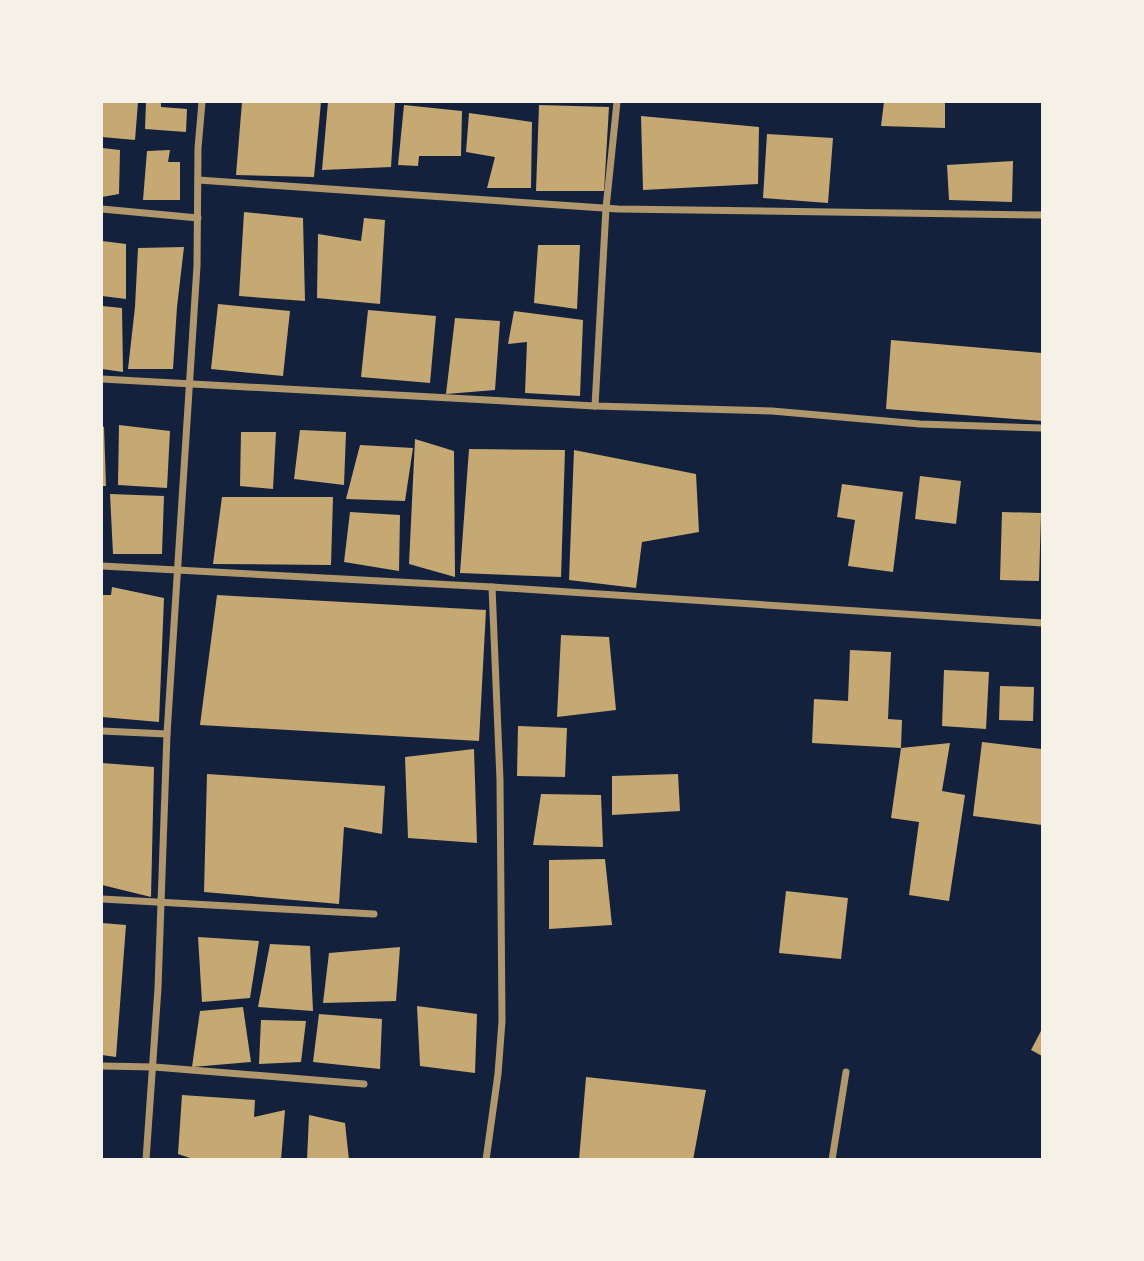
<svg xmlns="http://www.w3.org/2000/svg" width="1144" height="1261" font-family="Mulish,sans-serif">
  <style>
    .building { fill: #c6a872 }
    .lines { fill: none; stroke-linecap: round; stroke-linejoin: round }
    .minor { stroke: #b1986c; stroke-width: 7 }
  </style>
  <rect width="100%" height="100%" fill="#14213d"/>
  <g class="building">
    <path d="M102,102H138L135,140L102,137Z"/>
    <path d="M146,102H161V107L187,109L186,132L145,129Z"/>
    <path d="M242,102H321L314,177L236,175Z"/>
    <path d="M328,102H395L391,167L322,170Z"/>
    <path d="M884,102H945V128L881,126Z"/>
    <path d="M404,105L462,111L461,156H419L418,166L398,165Z"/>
    <path d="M539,105L609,107L604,191H536Z"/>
    <path d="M469,113L532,122L531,188H487L495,157L466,152Z"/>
    <path d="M641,116L759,127L758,184L643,190Z"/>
    <path d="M767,134L833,138L828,203L763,198Z"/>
    <path d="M102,148L120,150L119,194L102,197Z"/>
    <path d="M170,150L168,162H180V200H143L147,151Z"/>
    <path d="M1013,161L1012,202L949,200L947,165Z"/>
    <path d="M244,212L303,218L305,301L239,296Z"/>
    <path d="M364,218L385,220L380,304L317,298L318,234L361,241Z"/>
    <path d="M102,241L126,244V299L102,296Z"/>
    <path d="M538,245H580L577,309L534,303Z"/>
    <path d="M184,247L177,307L173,369H128L135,307L138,248Z"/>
    <path d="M218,304L290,311L283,376L211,369Z"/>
    <path d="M102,306L122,308L123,372L102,369Z"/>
    <path d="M368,310L436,316L430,383L361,377Z"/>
    <path d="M514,311L583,320L580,396L525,393L527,342L508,344Z"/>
    <path d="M455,318L500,321L495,390L446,394Z"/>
    <path d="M891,340L1042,353V421L886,409Z"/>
    <path d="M119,425L170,431L167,488L118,485Z"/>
    <path d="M102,426L104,427L106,486H102Z"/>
    <path d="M300,430L346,432L344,485L294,479Z"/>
    <path d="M241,432H276L273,489L240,486Z"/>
    <path d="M415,439L454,451L455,577L409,564Z"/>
    <path d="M360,445L413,448L405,501L346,499Z"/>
    <path d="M469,449L565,450L561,577L460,573Z"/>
    <path d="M574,450L696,474L699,532L642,542L636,588L569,580Z"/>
    <path d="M920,476L961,481L956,524L915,519Z"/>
    <path d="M842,484L903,492L893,572L848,566L855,520L837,517Z"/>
    <path d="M110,494L164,496L162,554H113Z"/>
    <path d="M222,497H333L331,565L213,564Z"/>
    <path d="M350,512L400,515L399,571L344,562Z"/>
    <path d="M1002,512L1041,513L1039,581L1000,580Z"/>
    <path d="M112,587L164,598L159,722L102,717V595H111Z"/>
    <path d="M217,595L486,610L479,741L200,725Z"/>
    <path d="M561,635L609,637L616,710L557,717Z"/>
    <path d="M850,650L891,652L888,719L902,720L901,748L950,743L942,791L965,795L949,901L909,895L919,822L891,818L901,748L812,743L814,699L848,701Z"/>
    <path d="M944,670L989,672L986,729L942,726Z"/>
    <path d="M1000,686L1034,687L1033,721L999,720Z"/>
    <path d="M518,726L567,728L565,777L517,776Z"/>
    <path d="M982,742L1042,749V825L973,816Z"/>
    <path d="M474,749L477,843L408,838L405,757Z"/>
    <path d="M102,763L154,767L151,897L102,885Z"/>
    <path d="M207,774L385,786L382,834L344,827L339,904L204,892Z"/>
    <path d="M678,774L680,811L612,815V776Z"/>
    <path d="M541,794L601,795L603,847L533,845Z"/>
    <path d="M605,859L612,925L549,929V860Z"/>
    <path d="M786,891L848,898L841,959L779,953Z"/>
    <path d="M102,923L126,925L116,1057L102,1055Z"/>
    <path d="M198,937L259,941L250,998L202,1002Z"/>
    <path d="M270,944L310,946L313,1011L258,1007Z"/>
    <path d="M400,947L396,1001L323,1003L329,953Z"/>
    <path d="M417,1006L477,1014L475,1073L420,1066Z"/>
    <path d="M243,1007L251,1062L192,1067L200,1011Z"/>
    <path d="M319,1014L382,1019L380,1069L313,1062Z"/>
    <path d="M261,1020L306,1021L301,1062L259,1064Z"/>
    <path d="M1042,1029V1056L1031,1050Z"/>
    <path d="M586,1077L706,1090L693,1160H579Z"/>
    <path d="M182,1095L255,1100L254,1117L285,1110L281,1160H196L178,1154Z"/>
    <path d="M309,1115L345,1123L349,1160H307Z"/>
  </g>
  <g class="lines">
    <g class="minor">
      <path d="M198,180L618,209L1042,215"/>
      <path d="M102,209L198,218"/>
      <path d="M102,379L595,406L772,411L920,424L1042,428"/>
      <path d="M595,406L606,208L617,102"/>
      <path d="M102,566L492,587L1042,623"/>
      <path d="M102,731L167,734"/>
      <path d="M102,899L374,914"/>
      <path d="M102,1066L154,1067L364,1084"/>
      <path d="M146,1160L158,988L167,734L197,266L198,148L202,102"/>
      <path d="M486,1160L498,1074L502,1021L500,780L492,587"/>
      <path d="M832,1160L846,1072"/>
    </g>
  </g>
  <rect width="1144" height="1261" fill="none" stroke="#f6f1e7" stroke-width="206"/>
</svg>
